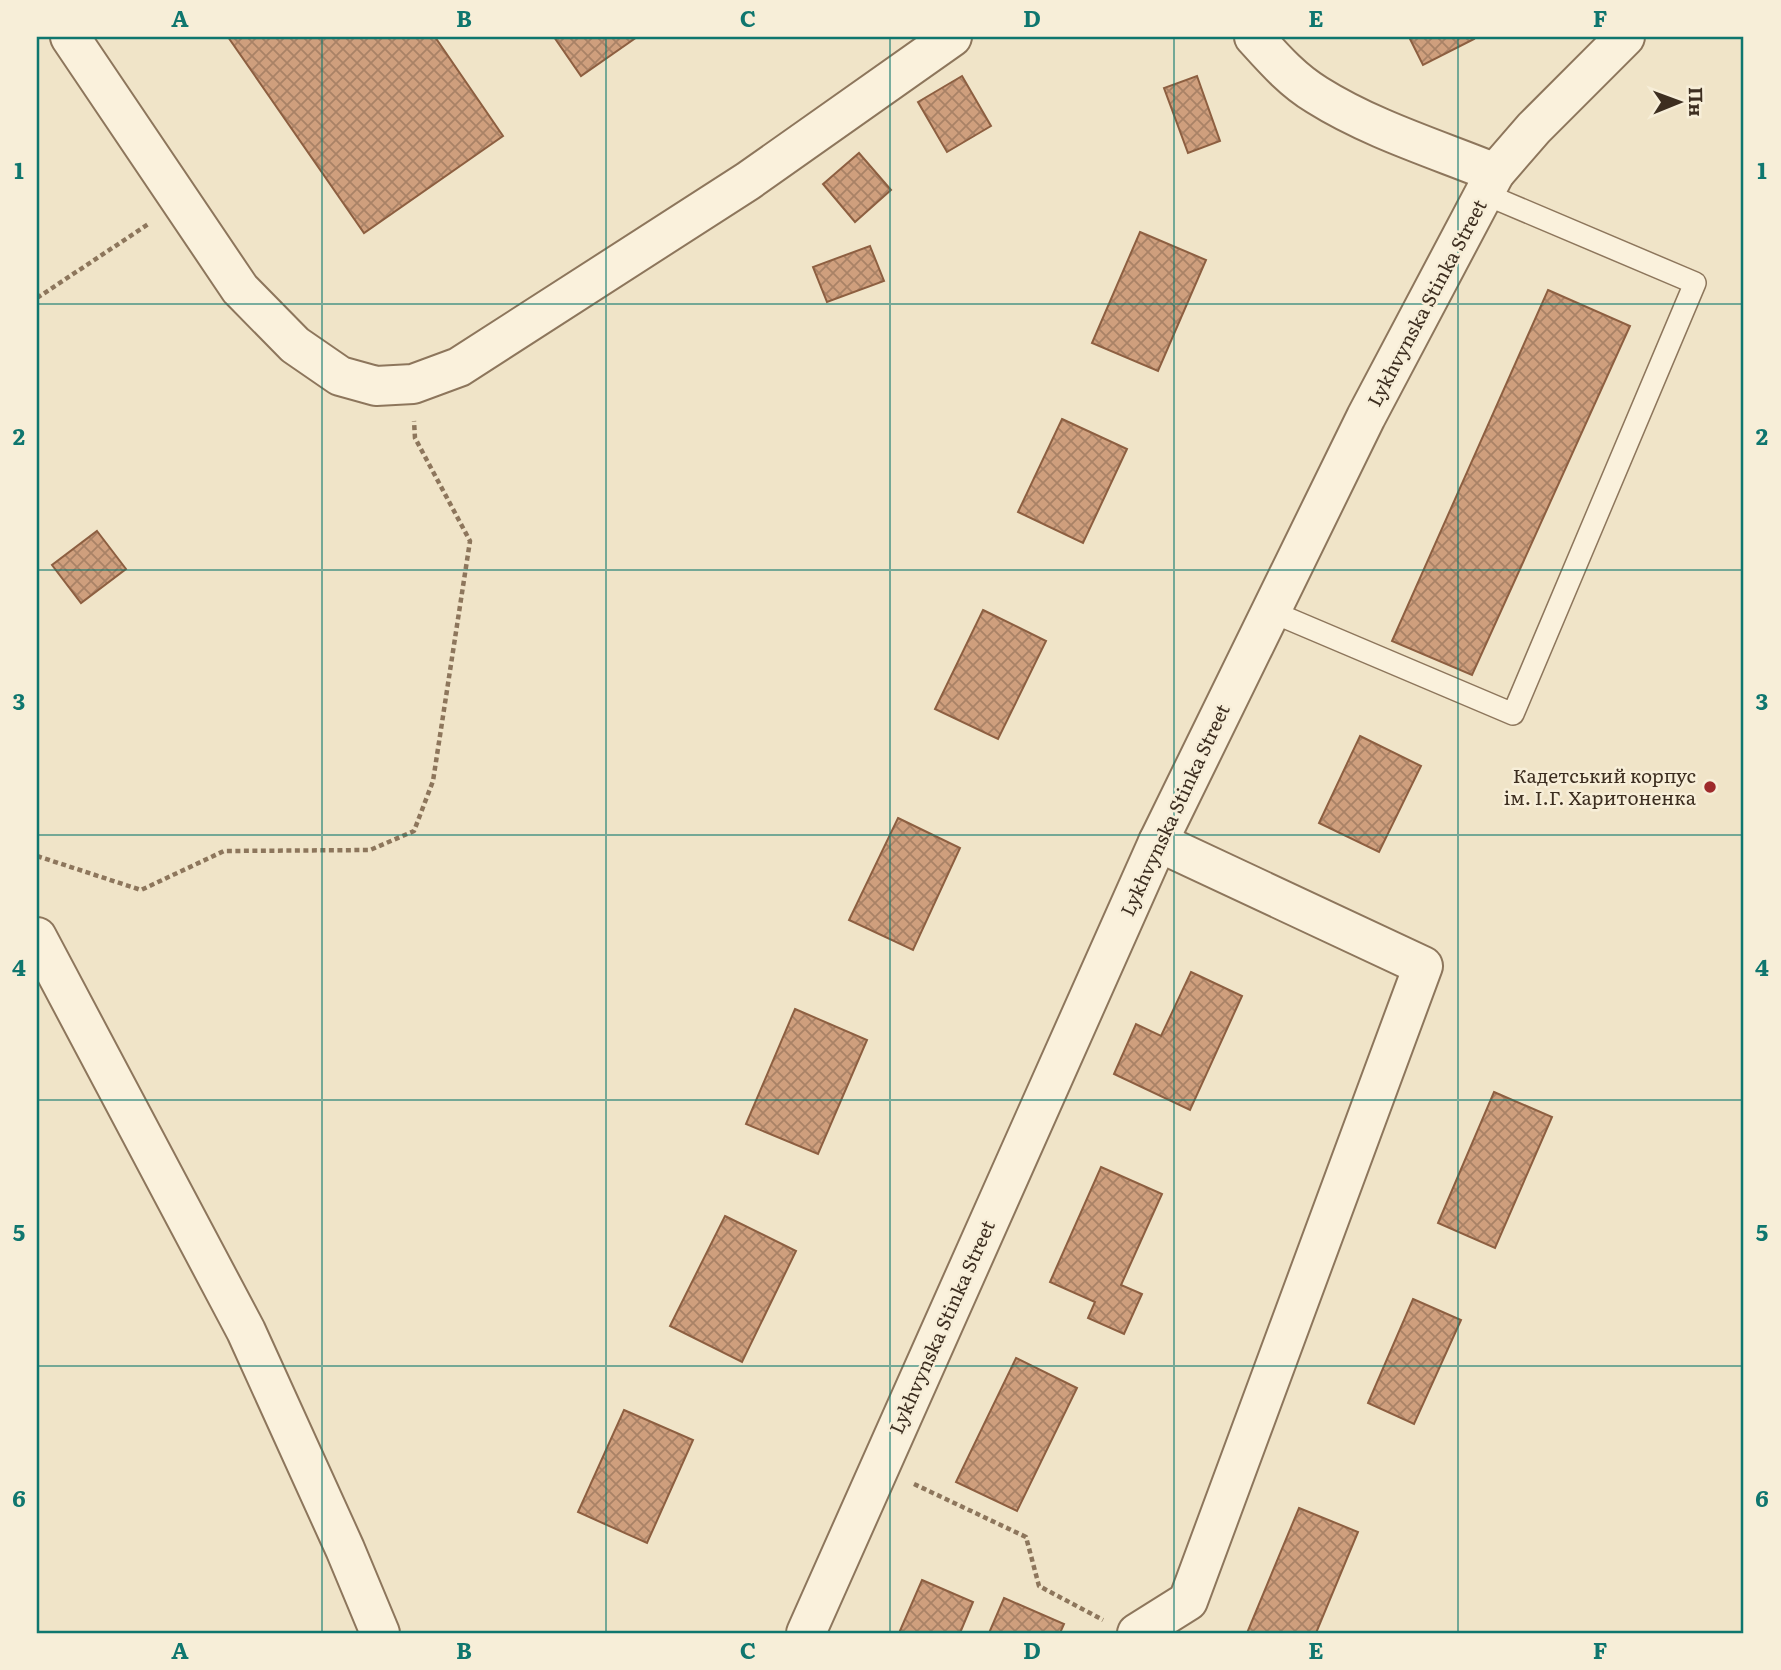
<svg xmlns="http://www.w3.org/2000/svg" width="1781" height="1670" font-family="Literata,serif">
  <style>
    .building { fill: url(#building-cross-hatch); stroke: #8d5f41; stroke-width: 2 }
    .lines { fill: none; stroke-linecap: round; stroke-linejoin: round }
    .lane-casing { stroke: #8d765c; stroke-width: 24 }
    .street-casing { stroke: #8d765c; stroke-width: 42 }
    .path { stroke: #8d765c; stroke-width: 4.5; stroke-dasharray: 5 3.5; stroke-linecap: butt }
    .lane { stroke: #faf1dc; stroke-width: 21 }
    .street { stroke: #faf1dc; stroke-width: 38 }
    .grid { fill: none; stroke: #0f766e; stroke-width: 2; stroke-opacity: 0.55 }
    .poi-dot { fill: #9e2a2b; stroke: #f7eed8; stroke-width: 2.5 }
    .labels { text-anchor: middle; stroke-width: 5; stroke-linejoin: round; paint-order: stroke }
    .street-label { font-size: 19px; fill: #3d2e20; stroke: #f7eed8 }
    .poi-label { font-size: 19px; fill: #3d2e20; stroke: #f7eed8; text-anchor: end }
    .neatline { fill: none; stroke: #0f766e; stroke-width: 2.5 }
    .grid-label { font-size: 23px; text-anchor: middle; font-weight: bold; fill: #0f766e }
  </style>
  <defs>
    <pattern id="building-cross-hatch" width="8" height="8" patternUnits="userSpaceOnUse" patternTransform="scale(1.75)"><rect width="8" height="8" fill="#cf9f7d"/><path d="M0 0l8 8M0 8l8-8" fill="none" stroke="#a98266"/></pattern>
  </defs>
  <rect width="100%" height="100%" fill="#f0e4c8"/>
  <g class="building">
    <path d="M228,37H435L503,136L364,233Z"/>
    <path d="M554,37H637L581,76Z"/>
    <path d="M1409,37H1473L1474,39L1423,65Z"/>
    <path d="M962,76L991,126L947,152L918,102Z"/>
    <path d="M1197,76L1220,141L1188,153L1164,88Z"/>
    <path d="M859,153L891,190L855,222L823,184Z"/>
    <path d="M1140,232L1206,260L1158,371L1092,343Z"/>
    <path d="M870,246L884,281L827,302L813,267Z"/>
    <path d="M1548,290L1630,326L1472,675L1392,641Z"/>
    <path d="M1062,419L1127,449L1083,543L1018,512Z"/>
    <path d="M97,531L126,569L81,603L52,565Z"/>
    <path d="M983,610L1046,641L998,739L935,709Z"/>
    <path d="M1360,736L1421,766L1379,852L1319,823Z"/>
    <path d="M898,818L960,848L913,950L849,920Z"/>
    <path d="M1191,972L1242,996L1190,1110L1114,1074L1136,1024L1161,1036Z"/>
    <path d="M795,1009L867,1040L818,1154L746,1124Z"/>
    <path d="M1494,1092L1552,1117L1495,1248L1438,1223Z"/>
    <path d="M1101,1167L1162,1194L1121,1285L1142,1294L1124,1334L1088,1318L1095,1302L1050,1282Z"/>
    <path d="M725,1216L796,1251L742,1362L670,1326Z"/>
    <path d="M1413,1299L1461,1320L1414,1424L1368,1403Z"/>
    <path d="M1016,1358L1077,1388L1017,1511L956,1482Z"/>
    <path d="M624,1410L693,1440L647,1543L578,1512Z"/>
    <path d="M1299,1508L1358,1532L1316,1633H1247Z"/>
    <path d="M922,1580L973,1602L960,1633H899Z"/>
    <path d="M1004,1598L1064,1624L1060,1633H989Z"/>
  </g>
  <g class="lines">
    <defs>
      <path id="lane" d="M1270,611L1513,714L1695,283L1485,194"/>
      <g id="street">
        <path d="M70,37L240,289L295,345L340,376L376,386L413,384L459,367L748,181L952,37"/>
        <path d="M1254,37C1273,58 1292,80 1317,95C1371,129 1436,149 1495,173"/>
        <path d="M37,937L246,1331L345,1549L380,1633"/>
        <path d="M806,1633L1158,842L1366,417L1495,173L1534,128L1625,37"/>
        <path d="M1137,1633L1188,1601L1423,966L1158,842"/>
      </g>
    </defs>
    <use href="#lane" class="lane-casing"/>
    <use href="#street" class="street-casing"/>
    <g class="path">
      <path d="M37,298L150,223"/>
      <path d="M37,856L141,890L224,851L370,850L414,831L433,781L470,541L415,438L414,421"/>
      <path d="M914,1484L1026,1537L1039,1586L1103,1620"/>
    </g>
    <use href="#lane" class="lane"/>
    <use href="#street" class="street"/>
  </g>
  <path class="grid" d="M322,37V1633M606,37V1633M890,37V1633M1174,37V1633M1458,37V1633M37,304H1744M37,570H1744M37,835H1744M37,1100H1744M37,1366H1744"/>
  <circle class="poi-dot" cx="1710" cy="787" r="7"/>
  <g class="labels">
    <g class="street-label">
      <text transform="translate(1427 303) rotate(-62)" y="7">Lykhvynska Stinka Street</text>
      <text transform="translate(1175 810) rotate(-65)" y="7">Lykhvynska Stinka Street</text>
      <text transform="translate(942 1327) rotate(-66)" y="7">Lykhvynska Stinka Street</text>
    </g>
    <g class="poi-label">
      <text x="1696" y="783">Кадетський корпус<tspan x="1696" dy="22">ім. І.Г. Харитоненка</tspan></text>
    </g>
  </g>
  <rect width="1781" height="1670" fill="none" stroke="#f7eed8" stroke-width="77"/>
  <g transform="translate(1679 102) rotate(89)" stroke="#f7eed8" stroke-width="5" paint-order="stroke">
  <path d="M0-5L12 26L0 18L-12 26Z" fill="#3d2e20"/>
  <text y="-10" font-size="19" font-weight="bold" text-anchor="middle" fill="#3d2e20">Пн</text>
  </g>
  <rect x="38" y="38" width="1704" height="1594" class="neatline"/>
  <g class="grid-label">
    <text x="180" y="27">A</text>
    <text x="464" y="27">B</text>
    <text x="748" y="27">C</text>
    <text x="1032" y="27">D</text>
    <text x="1316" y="27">E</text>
    <text x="1600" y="27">F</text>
    <text x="19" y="179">1</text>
    <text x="1762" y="179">1</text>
    <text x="19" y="445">2</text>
    <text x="1762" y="445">2</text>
    <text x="19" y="710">3</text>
    <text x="1762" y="710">3</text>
    <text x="19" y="976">4</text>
    <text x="1762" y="976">4</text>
    <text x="19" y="1241">5</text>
    <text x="1762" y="1241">5</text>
    <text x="19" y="1507">6</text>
    <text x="1762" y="1507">6</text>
    <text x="180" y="1659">A</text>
    <text x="464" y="1659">B</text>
    <text x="748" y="1659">C</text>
    <text x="1032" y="1659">D</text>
    <text x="1316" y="1659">E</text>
    <text x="1600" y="1659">F</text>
  </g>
</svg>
